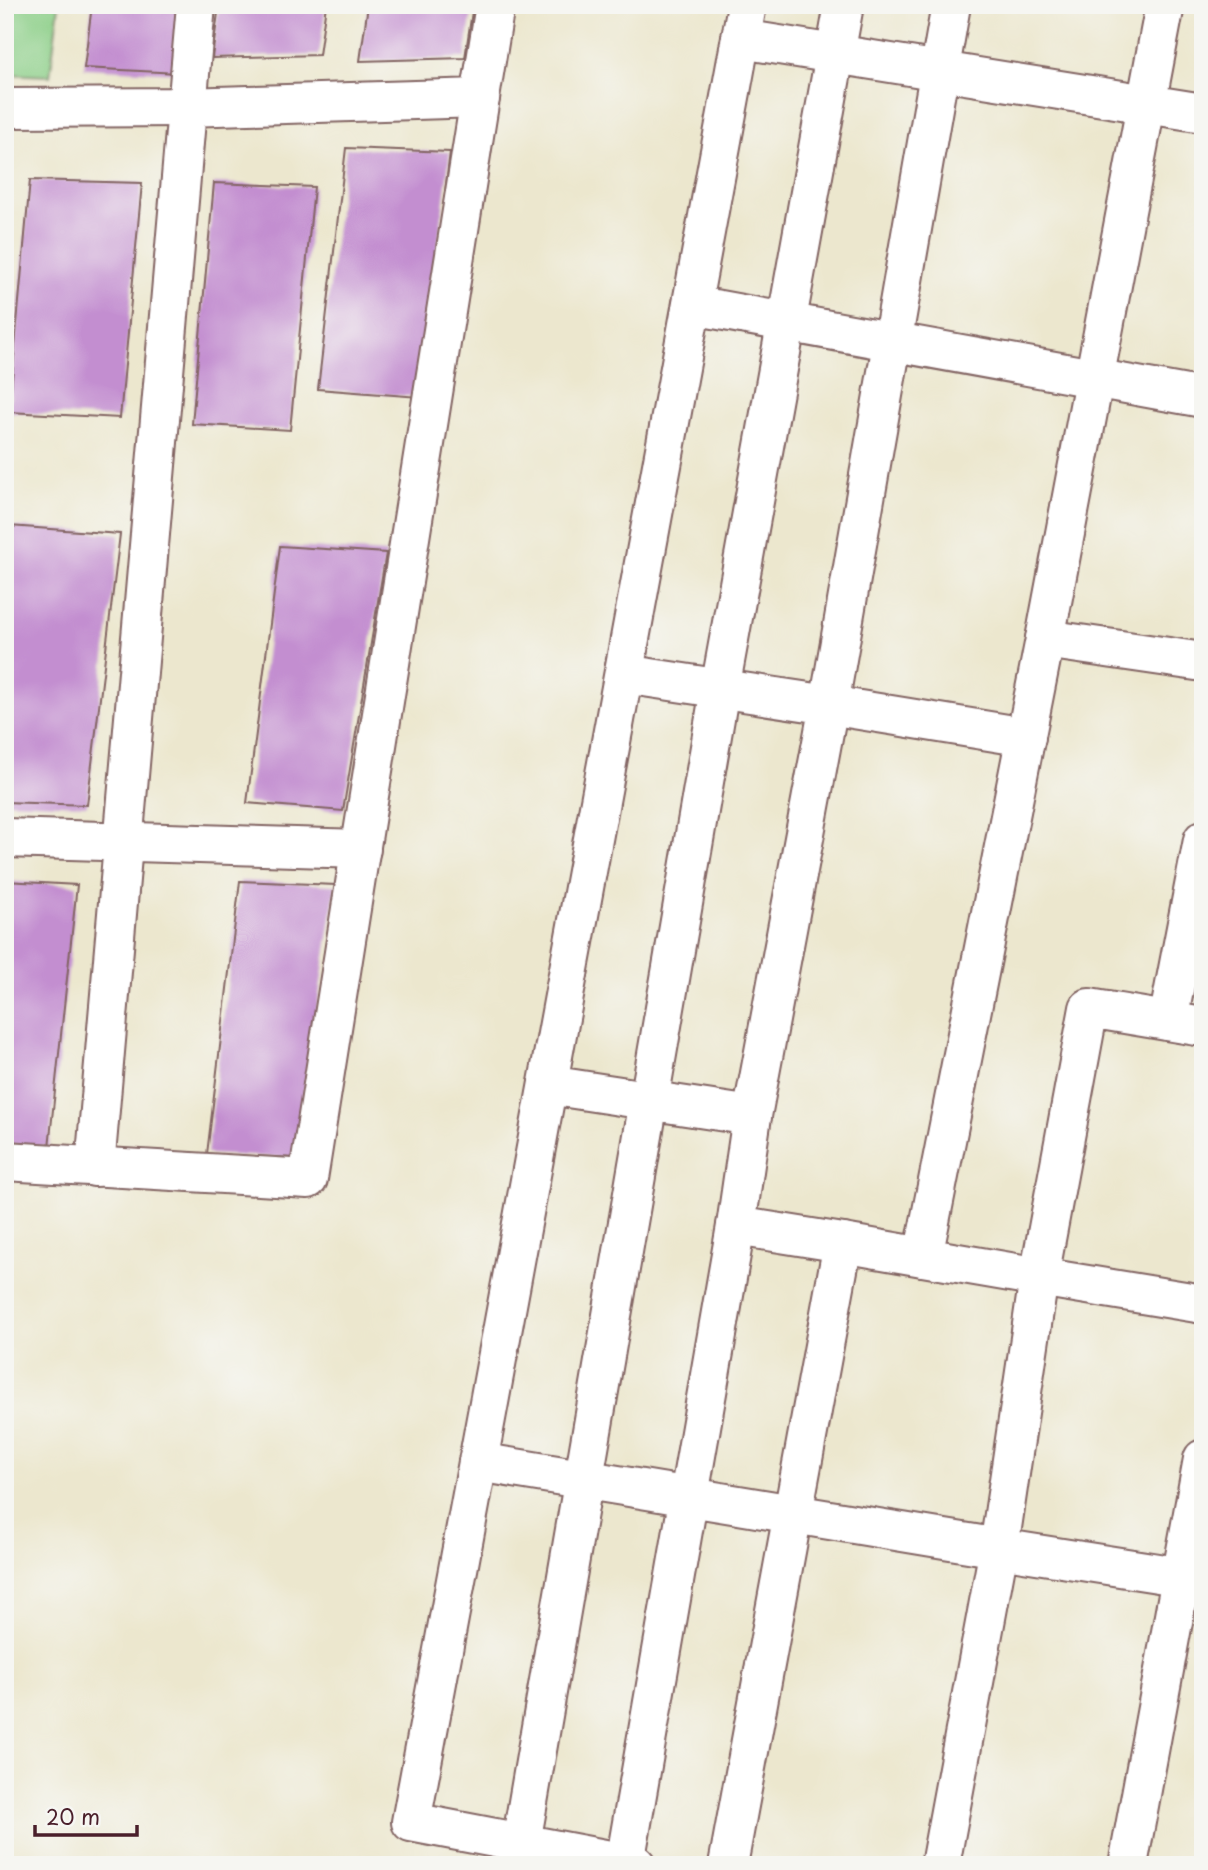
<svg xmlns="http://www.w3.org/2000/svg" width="1208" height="1870" font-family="'Playpen Sans',sans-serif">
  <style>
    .green { fill: #8ccf88; stroke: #6b775a; stroke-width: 2 }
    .building { fill: #c38ed0 }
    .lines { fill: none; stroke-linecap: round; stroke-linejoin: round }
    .minor-casing { stroke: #836564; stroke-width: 42 }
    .minor { stroke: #fff; stroke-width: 38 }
  </style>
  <rect width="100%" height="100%" fill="#f6f6f2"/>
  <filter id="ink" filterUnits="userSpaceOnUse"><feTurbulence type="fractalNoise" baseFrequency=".0143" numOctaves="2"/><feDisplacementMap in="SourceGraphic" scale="14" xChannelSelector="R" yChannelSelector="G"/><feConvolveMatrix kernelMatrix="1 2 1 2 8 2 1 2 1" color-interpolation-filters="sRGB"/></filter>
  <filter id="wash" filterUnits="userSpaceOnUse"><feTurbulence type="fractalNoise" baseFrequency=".00686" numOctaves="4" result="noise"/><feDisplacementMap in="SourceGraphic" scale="28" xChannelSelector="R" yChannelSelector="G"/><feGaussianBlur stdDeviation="1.57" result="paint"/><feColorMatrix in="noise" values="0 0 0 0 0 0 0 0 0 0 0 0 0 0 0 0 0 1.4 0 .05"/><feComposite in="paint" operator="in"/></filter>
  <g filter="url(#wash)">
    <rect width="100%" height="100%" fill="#ece7ce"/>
    <path class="green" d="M5,5H59L50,76L5,74Z"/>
    <g id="blocks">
      <g class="building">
        <path d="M92,5H185L178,73L84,68Z"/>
        <path d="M219,5H326L319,55L212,58Z"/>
        <path d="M368,5H473L465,58L360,61Z"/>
        <path d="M346,148L450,152L419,397L318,389Z"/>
        <path d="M30,180L142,183L120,418L9,412Z"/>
        <path d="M214,183L314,187L290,430L192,424Z"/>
        <path d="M9,526L120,534L87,805L5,802V556Z"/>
        <path d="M280,546L386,553L343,811L247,803Z"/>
        <path d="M5,881L77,885L49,1147L5,1144Z"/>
        <path d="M240,881L336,885L294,1158L207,1154Z"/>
      </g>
    </g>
  </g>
  <g filter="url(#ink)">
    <use href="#blocks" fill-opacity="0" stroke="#836564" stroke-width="2"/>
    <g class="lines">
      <defs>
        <g id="minor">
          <path d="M951,5L829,705L1026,737"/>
          <path d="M741,39L1203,113"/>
          <path d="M5,108L186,107L480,98L495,5"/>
          <path d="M692,305L1203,398"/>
          <path d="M1045,639L1165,5"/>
          <path d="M1203,662L1045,639L923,1257L1039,1277L1089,1008L1203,1027"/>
          <path d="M624,674L829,705L752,1116"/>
          <path d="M5,838L361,849"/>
          <path d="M1168,1021L1203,840"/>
          <path d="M548,1085L752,1116L736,1226L843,1243"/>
          <path d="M5,1161L308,1179L480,98"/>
          <path d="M95,1167L196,5"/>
          <path d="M478,1462L747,5"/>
          <path d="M521,1843L720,689L844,5"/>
          <path d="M625,1863L736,1226"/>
          <path d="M636,1865L411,1822L478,1462L999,1548L1039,1277L1203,1304"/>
          <path d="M728,1865L843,1243L923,1257"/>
          <path d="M940,1865L999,1548L1203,1580"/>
          <path d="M1128,1865L1203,1459"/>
        </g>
      </defs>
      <use href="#minor" class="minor-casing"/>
      <use href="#minor" class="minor"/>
    </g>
  </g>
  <rect width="1208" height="1870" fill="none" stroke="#f6f6f2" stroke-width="28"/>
  <path d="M35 1825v10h102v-10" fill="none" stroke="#4a1f2b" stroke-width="3.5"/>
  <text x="46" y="1825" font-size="21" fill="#4a1f2b" stroke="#f6f6f2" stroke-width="5" paint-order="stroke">20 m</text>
</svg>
